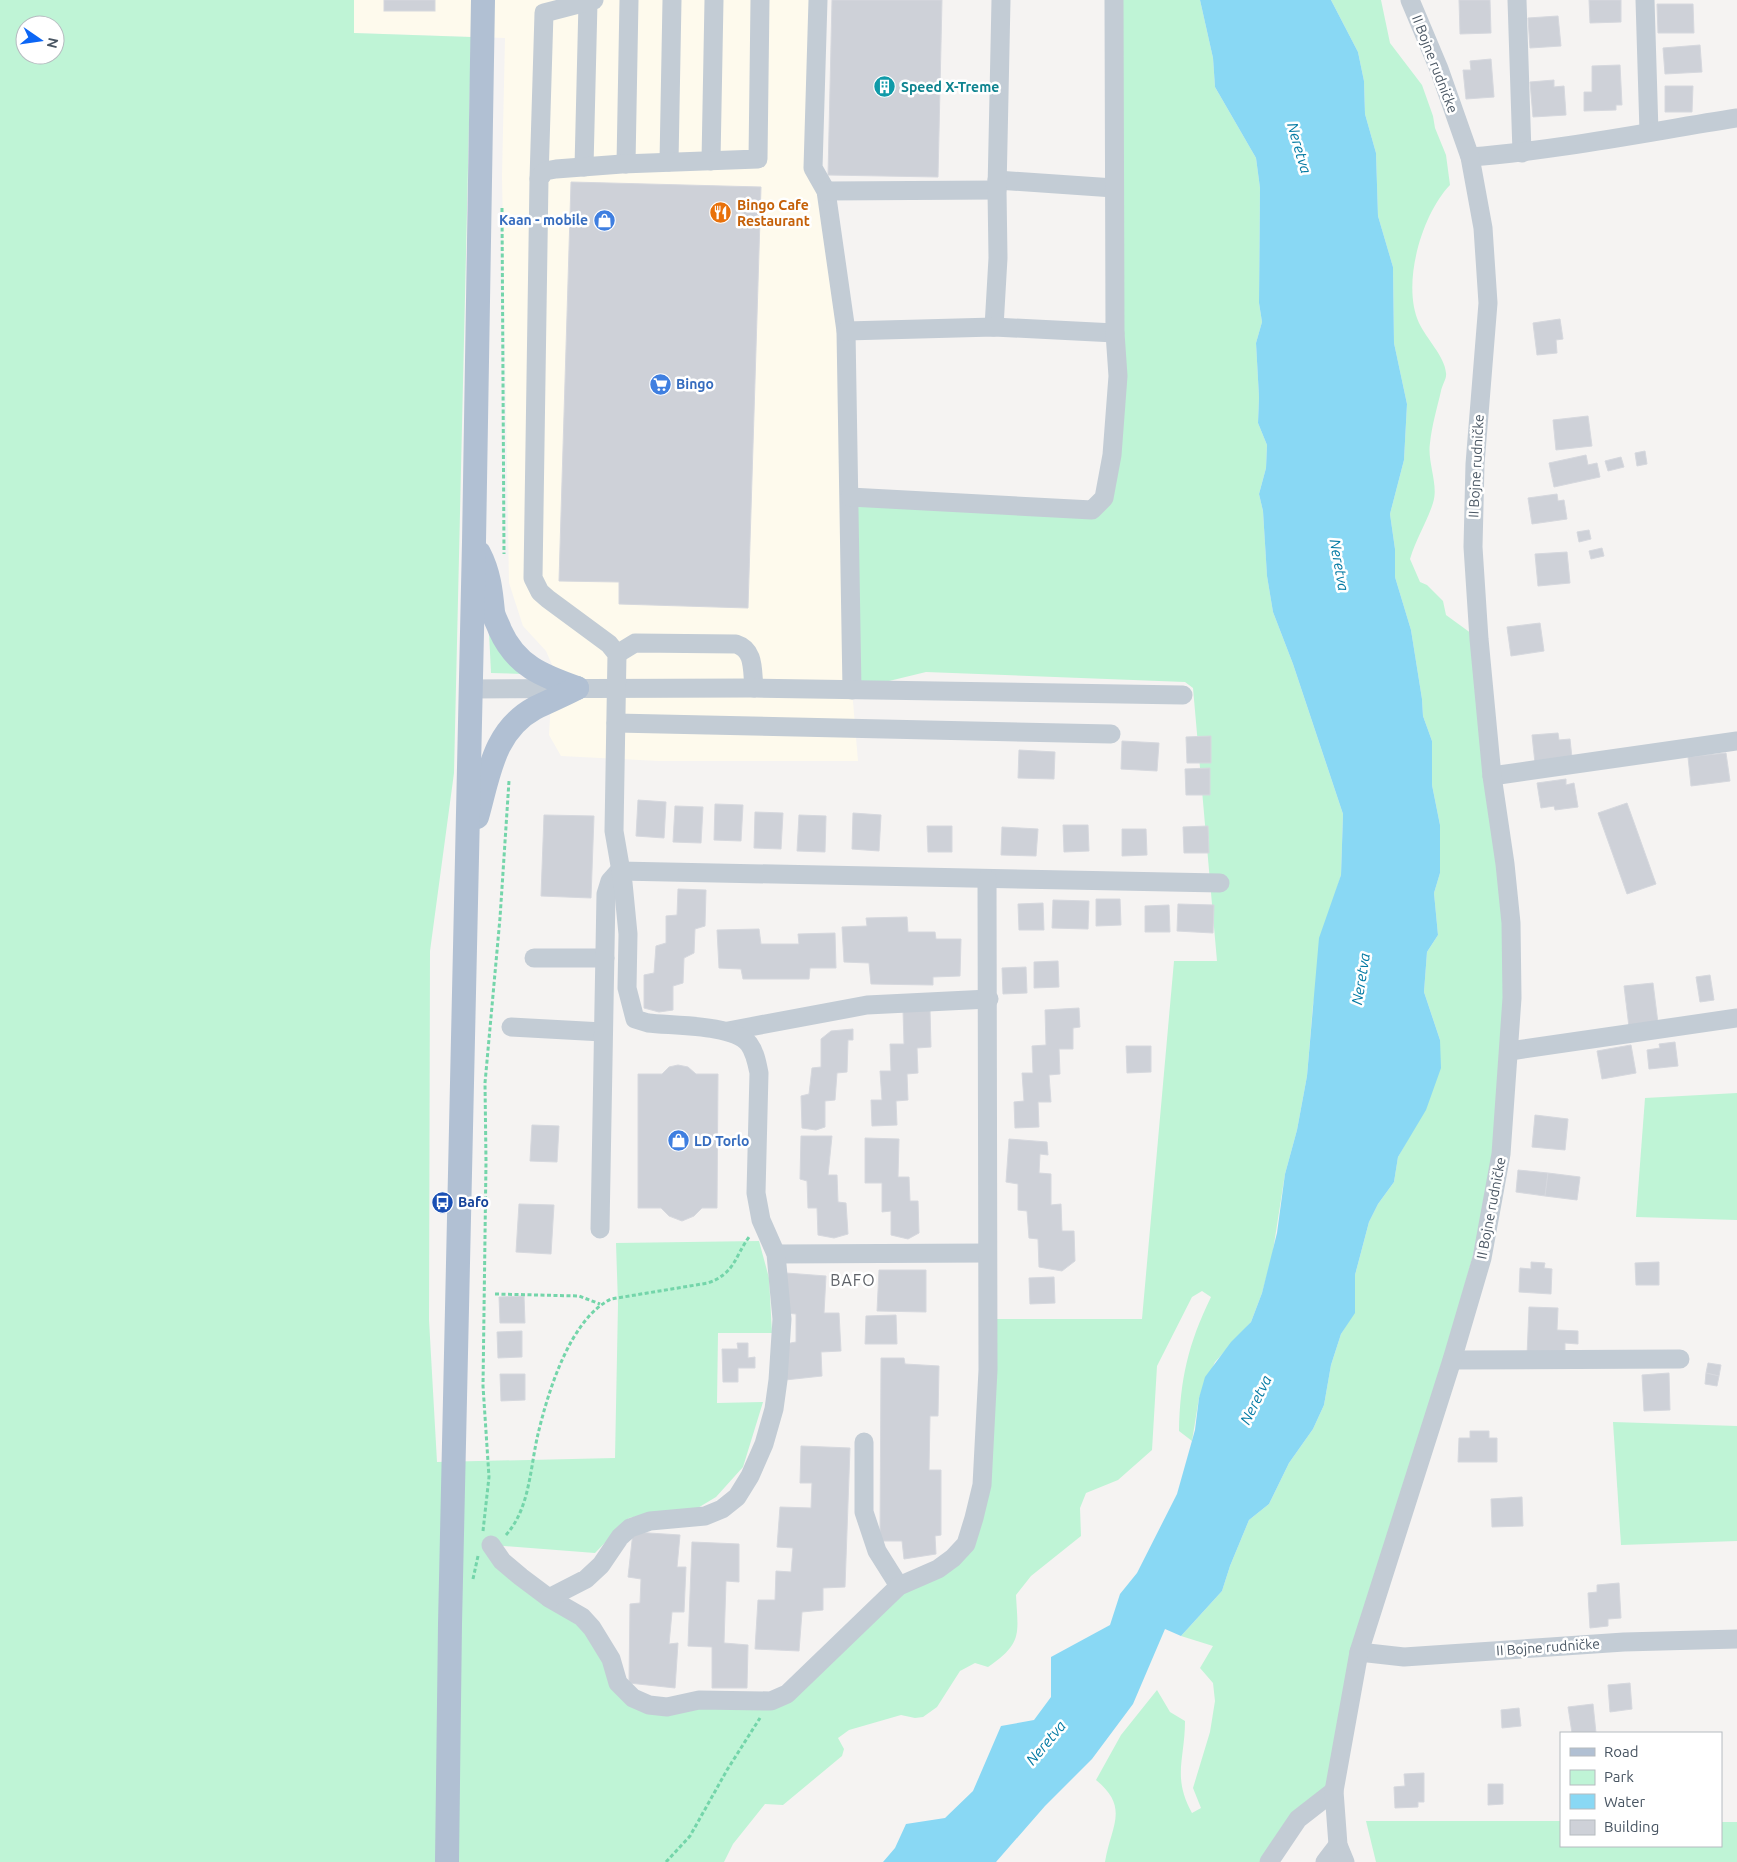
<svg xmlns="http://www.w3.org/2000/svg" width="1737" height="1862" font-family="Ubuntu,sans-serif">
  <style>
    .commercial { fill: #fefaed }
    .green { fill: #bff4d6; fill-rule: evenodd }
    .water { fill: #89d8f4 }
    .building { fill: #ced1d8; stroke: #d6d8de }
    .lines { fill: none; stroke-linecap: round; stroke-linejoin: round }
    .path { stroke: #74d5aa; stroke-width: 3; stroke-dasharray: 4 2.5; stroke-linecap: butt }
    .minor { stroke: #c3ccd5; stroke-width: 19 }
    .major { stroke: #b1c0d3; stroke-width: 24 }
    .labels { text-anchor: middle; stroke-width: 5; stroke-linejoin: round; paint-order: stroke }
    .street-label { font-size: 14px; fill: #485562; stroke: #fff }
    .culture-label { font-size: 14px; font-weight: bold; fill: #0d838f; stroke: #fff; text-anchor: start }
    .food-label { font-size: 14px; font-weight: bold; fill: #c56008; stroke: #fff; text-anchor: start }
    .shop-label { font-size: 14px; font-weight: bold; fill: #366cbe; stroke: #fff; text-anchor: start }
    .transit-label { font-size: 14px; font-weight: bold; fill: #164399; stroke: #fff; text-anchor: start }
    .water-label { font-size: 15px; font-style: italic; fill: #037aa3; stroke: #fff }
    .quarter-label { font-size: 16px; letter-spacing: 1px; fill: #5e6268; stroke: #fff }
  </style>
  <rect width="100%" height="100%" fill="#f5f3f2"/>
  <path class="commercial" d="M354,0H818L813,168L846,331L852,690L858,761H659L561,756L549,735L553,667L546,651L523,626L509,583L502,176L505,38L354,33Z"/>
  <g class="green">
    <path d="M0,0H354V33L471,37L454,773L430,951L429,1320L437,1462L615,1458L618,1304L616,1243L759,1241L769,1278L772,1333H718L717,1403L763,1402L743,1467L716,1497L691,1512L653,1513L629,1518L595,1553L492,1545L582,1617L633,1698L771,1701L883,1601L938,1569L974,1518L989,1319H1142L1174,961H1217L1193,688L1185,682L926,672L852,690L850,497L1092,510L1109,480L1114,0H1200L1213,58L1215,87L1256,158L1260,188L1259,303L1262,322L1256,343L1259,397L1258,423L1267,445L1266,468L1259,494L1263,511L1267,576L1273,612L1293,664L1343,814L1341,875L1333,901L1313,1005L1307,1076L1297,1130L1285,1174L1272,1257L1262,1293L1251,1322L1215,1362L1199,1398L1192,1441L1179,1431C1180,1380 1188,1344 1211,1297L1202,1291L1192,1297L1157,1366L1152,1450L1118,1480L1086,1493L1080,1508L1081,1536L1031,1576L1016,1595C1018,1634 1023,1643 988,1667L975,1663L960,1671L937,1707L923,1717L915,1718L901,1715L849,1730L838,1738L844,1749L842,1756L783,1805L765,1804L733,1844L724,1862H0ZM25,25H55V55H25Z"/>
    <path d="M1331,0H1381L1390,43L1422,85L1433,116L1435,128L1446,155L1450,185C1422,214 1401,284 1419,323C1426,338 1445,357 1446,373C1447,378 1442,385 1441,391C1437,408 1432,425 1430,443C1427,462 1439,485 1433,503C1427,522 1416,539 1410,559L1420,582L1427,585L1443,601L1446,615L1479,639L1505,864L1501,1154L1397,1531L1334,1791L1269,1862H1105C1111,1825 1130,1808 1096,1780L1121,1735L1157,1690L1170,1712L1185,1721C1185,1759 1172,1777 1192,1813L1201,1808L1193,1788L1210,1732L1215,1701L1213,1683L1200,1668L1213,1646L1181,1636L1222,1591L1230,1566L1249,1520L1269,1504L1289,1463L1313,1429L1324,1405L1331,1365L1341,1334L1354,1313L1355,1275L1369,1222L1378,1204L1394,1182L1398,1157L1408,1139L1440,1040L1424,992L1427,952L1438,935L1434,893L1440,873V825L1432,785V741L1423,716L1422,699L1411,630L1395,577V549L1390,514L1404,460L1407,404L1394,343L1393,267L1378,216L1376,153L1365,114L1364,81L1358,52Z"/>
    <path d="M489,632L524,674L491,673Z"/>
    <path d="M1737,1093V1220L1636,1217L1645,1098Z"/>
    <path d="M1613,1422L1737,1426V1541L1621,1545Z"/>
    <path d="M1366,1821H1561V1846H1721V1822H1737V1862H1376Z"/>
  </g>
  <path class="water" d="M1200,0H1331L1358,52L1364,81L1365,114L1376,153L1378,216L1393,267L1394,343L1407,404L1404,460L1390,514L1395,549V577L1411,630L1422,699L1423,716L1432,741V785L1440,825V873L1434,893L1438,935L1427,952L1424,992L1440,1040L1441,1068L1426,1110L1398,1157L1394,1182L1378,1204L1369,1222L1355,1275V1313L1341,1334L1331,1365L1324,1405L1313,1429L1289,1463L1269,1504L1249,1520L1230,1566L1222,1591L1181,1636L1165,1629L1133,1704L1092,1759L1045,1806L996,1862H883L895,1848L906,1824L945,1818L973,1791L1001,1726L1034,1720L1051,1697V1657L1110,1625L1120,1594L1137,1573L1177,1494L1195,1430L1199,1398L1205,1377L1231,1342L1251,1322L1262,1293L1277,1233L1285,1174L1297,1130L1307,1076L1319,938L1341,875L1343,814L1293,664L1273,612L1267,576L1263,511L1259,494L1266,468L1267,445L1258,423L1259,397L1256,343L1262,322L1259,303L1260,188L1256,158L1215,87L1213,58Z"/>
  <g class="building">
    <rect x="384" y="0" width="51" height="11"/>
    <path d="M832,0H942L938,177L828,175Z"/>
    <path d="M1459,0H1490L1491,33L1460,34Z"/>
    <path d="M1589,0H1621V22L1590,23Z"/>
    <path d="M1657,4H1693L1694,33H1658Z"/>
    <path d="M1558,16L1561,46L1530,48L1528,18Z"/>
    <path d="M1700,45L1702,72L1665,74L1663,48Z"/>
    <path d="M1491,59L1494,97L1466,99L1463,70H1471L1470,61Z"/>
    <path d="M1620,65L1622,105H1616V110L1584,111V92H1592V66Z"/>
    <path d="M1554,80V87L1564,86L1566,115L1533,117L1530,82Z"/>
    <path d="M1665,86H1693L1692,112H1665Z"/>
    <path d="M571,182L761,187L748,608L619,604V582L559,581Z"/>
    <path d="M1560,319L1563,339L1556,340L1557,353L1537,355L1533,323Z"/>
    <path d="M1588,416L1592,446L1556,450L1553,420Z"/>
    <path d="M1645,451L1647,464L1637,466L1635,453Z"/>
    <path d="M1586,455L1588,465L1597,463L1600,477L1554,487L1549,463Z"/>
    <path d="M1621,457L1624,467L1608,471L1605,461Z"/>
    <path d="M1557,494L1558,501L1564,500L1567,519L1532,524L1528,498Z"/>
    <path d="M1589,530L1591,539L1579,542L1577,532Z"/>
    <path d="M1602,548L1604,556L1591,559L1589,551Z"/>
    <path d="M1567,552L1570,583L1538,586L1535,554Z"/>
    <path d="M1540,623L1544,651L1511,656L1507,627Z"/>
    <path d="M1558,733L1559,740L1570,739L1572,758L1535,763L1532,735Z"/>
    <path d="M1211,736V763H1187L1186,737Z"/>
    <path d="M1122,741L1159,743L1157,771L1121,769Z"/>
    <path d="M1019,750L1055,752L1054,779L1018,778Z"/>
    <path d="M1726,753L1730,781L1691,786L1688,757Z"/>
    <path d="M1210,768V795H1186L1185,769Z"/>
    <path d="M1566,779V785L1574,783L1578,807L1555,810L1554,806L1541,808L1537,783Z"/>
    <path d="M638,800L666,802L664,838L636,836Z"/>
    <path d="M1627,803L1656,884L1627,894L1598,813Z"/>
    <path d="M715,804L743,805L741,841L714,840Z"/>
    <path d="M675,806L703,807L701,843L673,842Z"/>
    <path d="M755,812L783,813L781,849L754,848Z"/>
    <path d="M853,813L881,815L879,851L852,849Z"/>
    <path d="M544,815L594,816L591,898L541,896Z"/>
    <path d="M799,815L826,816L825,852L797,851Z"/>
    <path d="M1063,825H1088L1089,851L1064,852Z"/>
    <path d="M927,826H952V852H928Z"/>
    <path d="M1208,826L1209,853H1184L1183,827Z"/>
    <path d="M1002,827L1038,829L1036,856L1001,855Z"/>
    <path d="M1122,829H1146L1147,855L1122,856Z"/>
    <path d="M678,889L706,890L705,926L695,929L694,953L684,958L683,983L673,986V1010L659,1012L644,1008V975L654,973L656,946L666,943V916L677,915Z"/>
    <path d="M1096,899H1120L1121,925L1096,926Z"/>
    <path d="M1053,900L1089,901L1088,929L1052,928Z"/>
    <path d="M1043,903L1044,930H1019L1018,904Z"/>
    <path d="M1178,904L1214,905L1213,933L1177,931Z"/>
    <path d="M1169,905L1170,932H1145V906Z"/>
    <path d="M907,917L908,932H935L936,939H961L960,976L933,977V985L871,984L869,963L844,962L842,927L867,926L866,918Z"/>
    <path d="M759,929L761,944H799L798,934L835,933L836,968H810L809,979H743L741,969L719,968L717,930Z"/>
    <path d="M1058,961L1059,987L1034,988V962Z"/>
    <path d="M1026,967L1027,993L1003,994L1002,968Z"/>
    <path d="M1710,975L1714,1000L1700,1002L1696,977Z"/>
    <path d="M1653,983L1658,1023L1629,1027L1624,986Z"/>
    <path d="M1079,1008L1080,1027L1073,1028V1049H1059L1060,1074L1049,1075L1051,1102H1038L1039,1127L1015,1128L1014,1102L1024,1101L1022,1073H1033L1032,1046L1046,1045L1045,1010Z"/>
    <path d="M930,1009L931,1047L917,1048L918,1073L907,1074L908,1100L896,1101L897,1125L872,1126L871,1100H882L880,1071H891L890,1044H904L903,1010Z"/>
    <path d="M853,1029V1040H848L847,1072L837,1073L835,1100L825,1101V1127L816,1130L802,1128L801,1096L809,1094L812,1068L821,1067V1039L831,1031Z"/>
    <path d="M1675,1042L1678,1066L1649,1069L1647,1050L1660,1048L1659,1044Z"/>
    <path d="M1631,1045L1636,1073L1602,1079L1597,1051Z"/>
    <path d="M1126,1046H1151V1072L1127,1073Z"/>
    <path d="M678,1065L688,1067L696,1074H718L717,1208H702L694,1216L682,1221L669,1216L661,1208H638V1074H662L669,1067Z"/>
    <path d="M1535,1115L1568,1119L1565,1150L1532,1147Z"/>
    <path d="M532,1125L559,1126L557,1162L530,1161Z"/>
    <path d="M801,1136H832L828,1175H837L838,1202L846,1203L848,1234L834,1238L818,1235L817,1208H808L807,1181L800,1179Z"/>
    <path d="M865,1138L899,1139L898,1177H909L910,1201H918L919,1233L908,1239L891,1235V1211L882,1212V1183H865Z"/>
    <path d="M1009,1139L1047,1142L1048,1155L1040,1154L1039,1173L1051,1174V1205L1061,1204L1062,1231H1074L1075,1261L1062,1271L1039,1267L1038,1239L1029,1238L1027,1211L1018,1210V1184L1006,1182Z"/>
    <path d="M1518,1170L1548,1173L1545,1196L1516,1192Z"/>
    <path d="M1548,1173L1580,1177L1577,1200L1545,1196Z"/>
    <path d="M519,1204L554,1205L551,1254L516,1252Z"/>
    <path d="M1531,1262L1545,1263L1544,1268L1552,1269L1551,1294L1519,1292L1520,1268L1531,1269Z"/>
    <path d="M1659,1262V1285H1636L1635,1263Z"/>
    <path d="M879,1270H926V1312L877,1311Z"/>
    <path d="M786,1273L826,1276L824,1313H839L841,1351L821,1352L822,1376L785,1380V1344L796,1342V1314L786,1313Z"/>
    <path d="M1054,1277L1055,1303L1030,1304L1029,1278Z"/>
    <path d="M524,1296L525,1323H500L499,1297Z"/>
    <path d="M1529,1307L1558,1308L1557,1330L1578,1331V1344L1565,1343V1357L1527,1356Z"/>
    <path d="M896,1315L897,1344H865L866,1316Z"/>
    <path d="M522,1331V1357L498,1358L497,1332Z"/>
    <path d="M737,1343H748V1358L755,1357V1368H738V1382H723L722,1349H738Z"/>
    <path d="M881,1358H904L905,1364L939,1366L938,1416H930L929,1470H941V1535L935,1536L936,1554L904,1559L902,1541H880Z"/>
    <path d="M1708,1363L1721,1365L1719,1376L1706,1373Z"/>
    <path d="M1669,1373L1670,1410L1644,1411L1642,1375Z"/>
    <path d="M1706,1373L1719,1376L1717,1386L1705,1384Z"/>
    <path d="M500,1374H525V1400L501,1401Z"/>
    <path d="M1470,1431H1489V1438H1497V1462H1458L1459,1438H1470Z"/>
    <path d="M801,1446L850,1448L845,1587L823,1588V1610L802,1612L799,1651L755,1649L758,1600H775L776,1571L791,1572L793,1548L777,1547L780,1507L811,1508L812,1483H800Z"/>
    <path d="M1522,1497L1523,1526L1492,1527L1491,1499Z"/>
    <path d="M633,1532L680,1535L677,1567H686L684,1612H672L669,1644L678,1643L675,1688L629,1683L630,1604L640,1603L641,1579L628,1577Z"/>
    <path d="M692,1542L739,1544V1582L726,1581L724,1643L748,1645L747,1688H712V1647L688,1646Z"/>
    <path d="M1619,1583L1621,1618L1608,1619V1626L1590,1628L1588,1593L1597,1592V1585Z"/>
    <path d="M1630,1683L1632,1709L1610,1712L1608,1685Z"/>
    <path d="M1593,1704L1596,1733H1572L1568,1707Z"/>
    <path d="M1519,1708L1521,1726L1502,1728L1501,1710Z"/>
    <path d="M1424,1773V1802H1418V1807L1395,1808L1394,1787L1405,1786L1404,1774Z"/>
    <path d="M1488,1784H1503V1804L1488,1805Z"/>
  </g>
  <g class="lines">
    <g class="path">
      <path d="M502,208L504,554"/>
      <path d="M495,1294L579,1296L600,1304"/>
      <path d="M483,1531L489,1477L483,1386L486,1162L485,1083L500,918L509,781"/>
      <path d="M506,1535C530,1508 530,1468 538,1434C548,1392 570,1319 611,1299L708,1283C735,1273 734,1258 749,1237"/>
      <path d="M473,1579L478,1556"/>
      <path d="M666,1862L690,1836L727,1770L760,1718"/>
    </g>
    <g class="minor">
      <path d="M818,0L813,168L826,191L846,331L852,690"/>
      <path d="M1517,0L1522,153"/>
      <path d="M1645,0L1649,132"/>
      <path d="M1470,157C1560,150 1648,132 1737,118"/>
      <path d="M711,161L714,0"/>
      <path d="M669,162L672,0"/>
      <path d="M626,164L629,0"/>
      <path d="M584,167L588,2"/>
      <path d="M539,179L544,13L594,0"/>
      <path d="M997,180L1114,188"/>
      <path d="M826,191L997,190"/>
      <path d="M994,327L998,258L997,190L1001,0"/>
      <path d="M846,331L994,327L1115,333"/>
      <path d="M850,497L1092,510L1104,498L1112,455L1118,376L1115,333L1114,0"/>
      <path d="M617,654L635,643L736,644C755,650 752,670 754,688"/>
      <path d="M471,689L754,688L1183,695"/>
      <path d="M616,723L1111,734"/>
      <path d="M1492,776L1737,741"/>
      <path d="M534,958H605"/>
      <path d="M511,1027L603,1032"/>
      <path d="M728,1031L867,1005L989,999"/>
      <path d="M1510,1051L1737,1018"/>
      <path d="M600,1229L606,894L610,881L619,871L1220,883"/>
      <path d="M776,1254L987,1253"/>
      <path d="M1452,1360L1680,1359"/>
      <path d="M864,1442V1512L877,1551L899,1586"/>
      <path d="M491,1545L502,1561L521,1577L549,1598L582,1617L592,1628L611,1659L618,1683L633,1698L649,1705L667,1707L699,1700L771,1701L787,1694L899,1586L938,1569L953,1558L966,1544L974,1518L982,1485L988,1370L987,879"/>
      <path d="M549,1598L586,1579L601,1565L620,1537L630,1528L650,1521L705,1516L722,1509L737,1497L750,1476L764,1444L774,1409L778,1380L782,1319L776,1254L761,1220L756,1193L759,1073C757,1063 755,1052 749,1044C734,1024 672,1026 648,1023L635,1019L627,988L628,934L623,883L614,831L617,654L609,644L548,599L540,592L533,578L539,179L545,171L556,169L622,164L758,159L760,0"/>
      <path d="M1359,1652L1404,1657L1624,1642L1737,1639"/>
      <path d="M1269,1862L1298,1819L1334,1791"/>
      <path d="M1325,1862L1338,1845"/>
      <path d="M1345,1862L1338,1845L1334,1791L1359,1652L1452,1360L1482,1258L1501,1154L1512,998L1511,923L1505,864L1492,776L1479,639L1473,547L1475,464L1488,303L1483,228L1470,157L1439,69L1410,0"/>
    </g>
    <g class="major">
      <path d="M479,553C489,572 491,591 493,612C494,618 498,624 500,630C516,666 543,676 577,688"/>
      <path d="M477,817C489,775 493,731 535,708C549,701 564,695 577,688"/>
      <path d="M447,1862L450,1624L474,542L483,0"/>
    </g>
  </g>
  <defs>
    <symbol id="building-disc" viewBox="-11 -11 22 22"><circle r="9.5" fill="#0f9aa8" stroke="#fff"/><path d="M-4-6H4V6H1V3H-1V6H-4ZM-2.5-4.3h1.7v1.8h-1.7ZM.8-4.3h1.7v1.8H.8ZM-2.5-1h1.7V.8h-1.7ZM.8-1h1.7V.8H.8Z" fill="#fff"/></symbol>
    <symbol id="restaurant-disc" viewBox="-11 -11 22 22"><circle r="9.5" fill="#e8710a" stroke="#fff"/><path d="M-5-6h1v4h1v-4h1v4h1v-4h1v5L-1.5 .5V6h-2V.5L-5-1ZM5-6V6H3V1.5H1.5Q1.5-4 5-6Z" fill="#fff"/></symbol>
    <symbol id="shop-disc" viewBox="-11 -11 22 22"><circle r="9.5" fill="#3f7fe0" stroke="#fff"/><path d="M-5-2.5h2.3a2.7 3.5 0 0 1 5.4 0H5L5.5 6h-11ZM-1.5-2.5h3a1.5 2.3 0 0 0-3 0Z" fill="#fff"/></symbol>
    <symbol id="supermarket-disc" viewBox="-11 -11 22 22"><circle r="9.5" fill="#3f7fe0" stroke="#fff"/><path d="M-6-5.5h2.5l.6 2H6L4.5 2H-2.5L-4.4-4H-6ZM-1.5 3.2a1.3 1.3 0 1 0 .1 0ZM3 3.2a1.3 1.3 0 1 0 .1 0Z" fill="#fff"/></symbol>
    <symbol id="bus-disc" viewBox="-11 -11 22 22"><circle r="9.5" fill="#1a4fb4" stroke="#fff"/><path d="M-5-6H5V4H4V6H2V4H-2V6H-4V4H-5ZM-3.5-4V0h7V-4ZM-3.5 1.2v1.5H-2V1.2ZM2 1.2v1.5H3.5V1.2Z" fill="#fff"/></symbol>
  </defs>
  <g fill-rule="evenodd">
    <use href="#building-disc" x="872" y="74" width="25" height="25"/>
    <use href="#restaurant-disc" x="708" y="200" width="25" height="25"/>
    <use href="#shop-disc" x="592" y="208" width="25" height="25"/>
    <use href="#supermarket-disc" x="648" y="372" width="25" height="25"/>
    <use href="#shop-disc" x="666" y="1128" width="25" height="25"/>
    <use href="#bus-disc" x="430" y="1190" width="25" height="25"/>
  </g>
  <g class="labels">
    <g class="street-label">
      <text transform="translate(1435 64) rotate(69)" y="5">II Bojne rudničke</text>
      <text transform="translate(1476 466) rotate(-87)" y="5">II Bojne rudničke</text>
      <text transform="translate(1491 1208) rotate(-79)" y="5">II Bojne rudničke</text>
      <text transform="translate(1548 1647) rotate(-4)" y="5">II Bojne rudničke</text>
    </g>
    <g class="culture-label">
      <text x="901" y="92">Speed X-Treme</text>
    </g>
    <g class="food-label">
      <text x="737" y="210">Bingo Cafe<tspan x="737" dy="16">Restaurant</tspan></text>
    </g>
    <g class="shop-label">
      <text x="588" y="225" text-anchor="end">Kaan - mobile</text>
      <text x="676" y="389">Bingo</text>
      <text x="694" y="1146">LD Torlo</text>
    </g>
    <g class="transit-label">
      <text x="458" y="1207">Bafo</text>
    </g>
    <g class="water-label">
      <text transform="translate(1299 148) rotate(74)" y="5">Neretva</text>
      <text transform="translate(1339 565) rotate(80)" y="5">Neretva</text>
      <text transform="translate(1361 979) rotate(-81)" y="5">Neretva</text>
      <text transform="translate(1256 1400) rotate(-64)" y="5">Neretva</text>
      <text transform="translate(1046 1743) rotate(-50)" y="5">Neretva</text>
    </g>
    <g class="quarter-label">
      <text x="853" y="1286">BAFO</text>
    </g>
  </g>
  <rect x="1560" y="1732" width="162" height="115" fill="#ffffff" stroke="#b6bbc0"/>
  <rect x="1570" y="1748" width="25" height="8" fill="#b1c0d3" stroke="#b6bbc0"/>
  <text x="1604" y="1757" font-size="15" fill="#485562">Road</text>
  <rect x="1570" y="1770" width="25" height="15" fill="#bff4d6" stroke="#b6bbc0"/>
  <text x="1604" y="1782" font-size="15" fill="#485562">Park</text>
  <rect x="1570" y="1794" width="25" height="15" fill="#89d8f4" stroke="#b6bbc0"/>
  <text x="1604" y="1807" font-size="15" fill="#485562">Water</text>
  <rect x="1570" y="1820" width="25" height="15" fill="#ced1d8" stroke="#b6bbc0"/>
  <text x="1604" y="1832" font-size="15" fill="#485562">Building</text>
  <g transform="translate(40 40) rotate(103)"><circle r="24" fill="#ffffff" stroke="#b6bbc0"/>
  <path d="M0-4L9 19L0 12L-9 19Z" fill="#0c66f5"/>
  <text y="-8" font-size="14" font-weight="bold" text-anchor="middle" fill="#485562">N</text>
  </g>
</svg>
